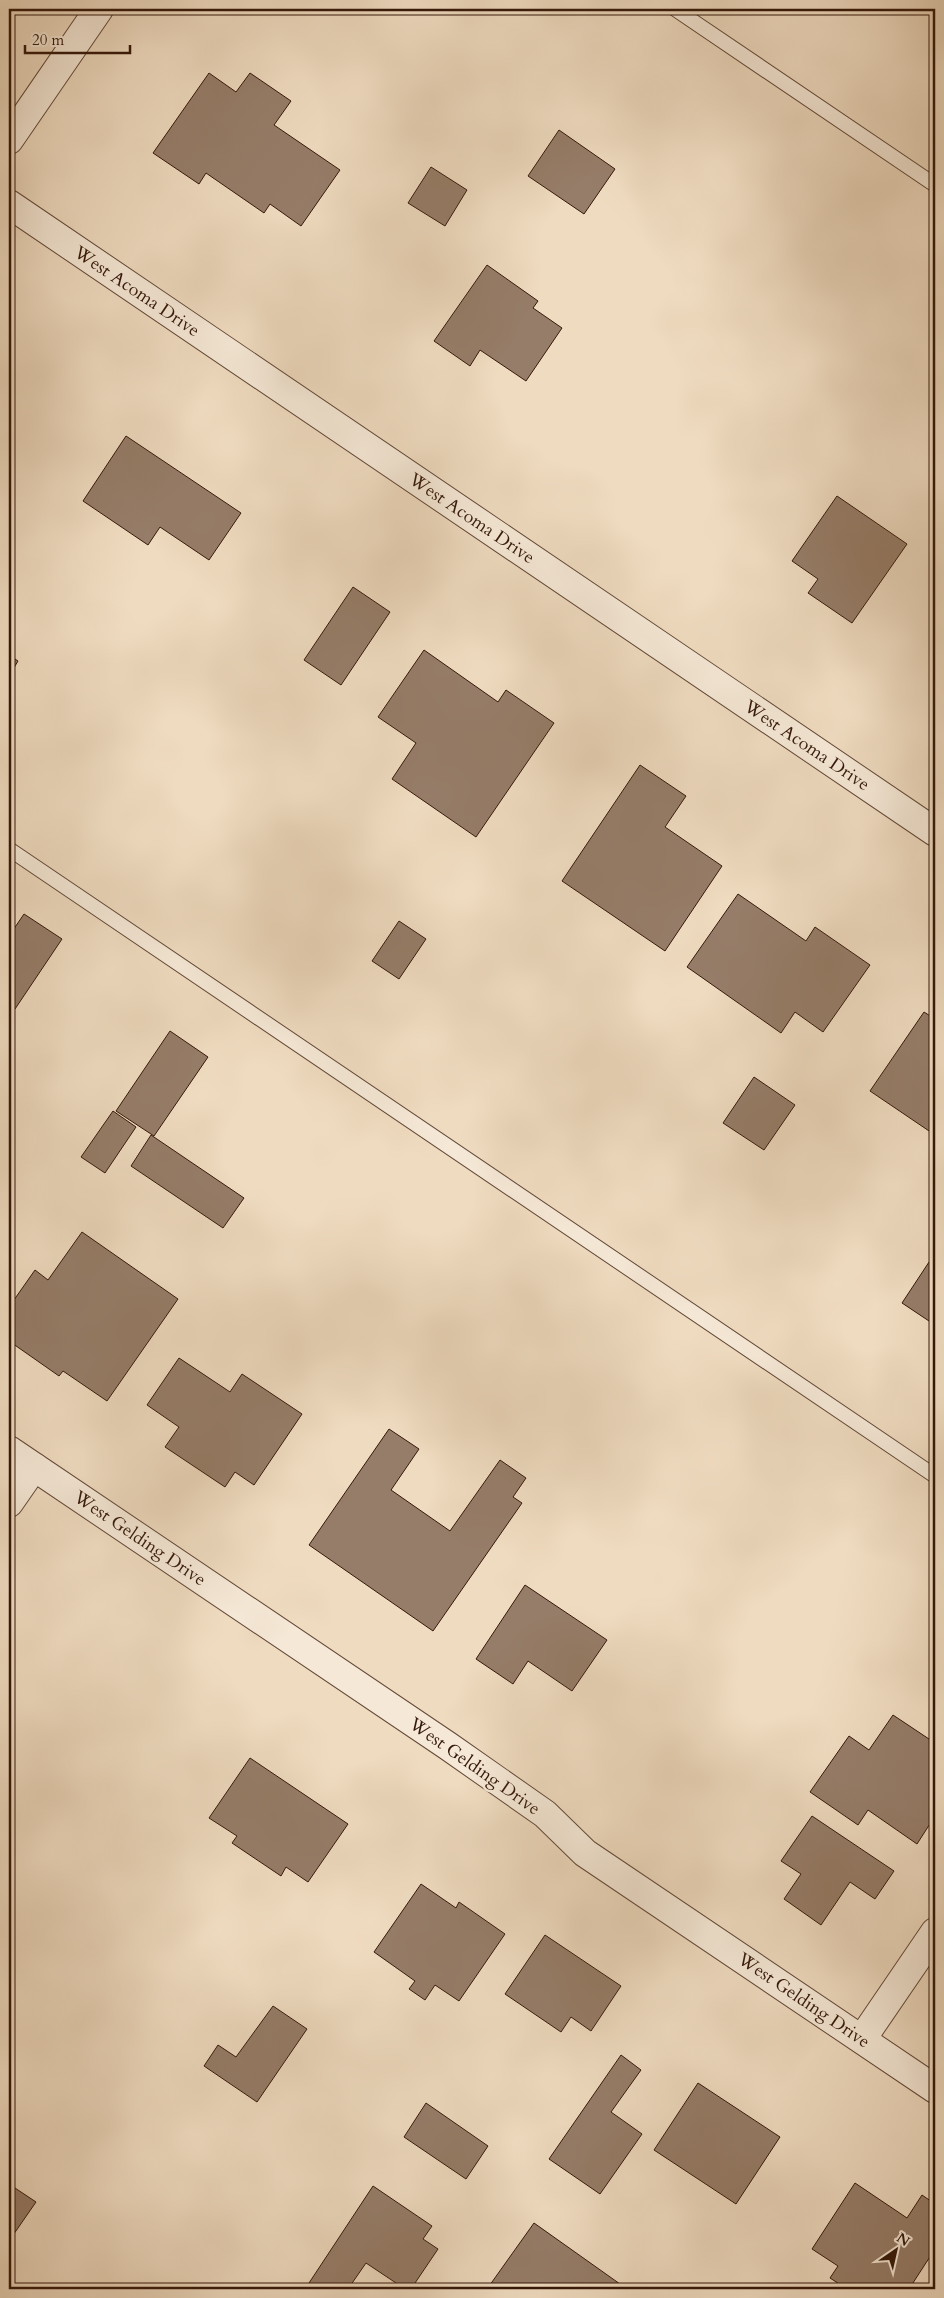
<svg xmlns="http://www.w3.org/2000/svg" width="944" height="2298" font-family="Cardo,serif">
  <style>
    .building { fill: #967d69; stroke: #35180a }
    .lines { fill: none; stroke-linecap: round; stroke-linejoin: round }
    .service-casing { stroke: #644938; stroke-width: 16 }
    .minor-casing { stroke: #644938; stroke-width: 30 }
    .tertiary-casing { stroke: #644938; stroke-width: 30 }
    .service { stroke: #f5e8d6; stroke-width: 14 }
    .minor { stroke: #f5e8d6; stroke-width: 28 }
    .tertiary { stroke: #f5e8d6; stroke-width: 28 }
    .labels { text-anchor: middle; stroke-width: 5; stroke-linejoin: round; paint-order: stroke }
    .street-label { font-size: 18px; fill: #35180a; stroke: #f5e8d6 }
  </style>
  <rect width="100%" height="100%" fill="#efdbc0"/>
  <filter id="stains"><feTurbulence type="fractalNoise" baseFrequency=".004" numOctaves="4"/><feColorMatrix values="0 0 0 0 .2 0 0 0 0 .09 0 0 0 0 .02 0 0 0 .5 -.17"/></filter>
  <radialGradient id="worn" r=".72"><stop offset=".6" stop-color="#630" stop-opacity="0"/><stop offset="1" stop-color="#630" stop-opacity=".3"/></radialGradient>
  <g class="building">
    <path d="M209,73L236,92L250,73L291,101L274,125L340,170L301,226L270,204L264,213L206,173L199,184L153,153Z"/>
    <path d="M559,130L615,169L584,214L528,176Z"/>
    <path d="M431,167L467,190L445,226L408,203Z"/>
    <path d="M487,265L538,301L533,308L562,328L526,381L480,350L470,366L434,341Z"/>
    <path d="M126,436L241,513L209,560L160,527L148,545L83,501Z"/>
    <path d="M837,496L907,544L852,623L808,593L818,579L792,561Z"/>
    <path d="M353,587L390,612L341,685L304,660Z"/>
    <path d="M424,650L498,702L506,690L554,723L476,837L392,779L416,743L378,717Z"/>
    <path d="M9,655L18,661L9,676Z"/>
    <path d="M640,765L686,796L665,827L722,866L665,951L562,881Z"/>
    <path d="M738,894L806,941L815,927L870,965L823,1032L795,1012L781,1033L687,967Z"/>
    <path d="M24,914L62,939L15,1009L9,1005V936Z"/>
    <path d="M399,921L426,939L399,979L372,961Z"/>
    <path d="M924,1012L935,1019V1135L870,1091Z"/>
    <path d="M170,1031L208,1057L154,1136L116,1111Z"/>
    <path d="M754,1077L795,1105L764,1150L723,1123Z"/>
    <path d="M113,1111L136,1127L105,1173L81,1157Z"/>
    <path d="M151,1135L244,1198L223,1228L131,1166Z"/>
    <path d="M82,1232L178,1299L107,1401L63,1371L59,1376L9,1341V1307L35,1270L48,1280Z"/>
    <path d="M935,1253V1325L902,1303Z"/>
    <path d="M179,1358L230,1392L242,1374L302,1414L254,1485L235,1472L225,1487L165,1447L179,1427L147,1405Z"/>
    <path d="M389,1429L419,1449L391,1490L450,1531L500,1460L526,1478L513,1497L522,1503L433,1631L309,1545Z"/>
    <path d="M525,1585L607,1640L572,1691L528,1661L513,1684L476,1659Z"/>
    <path d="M893,1715L935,1743V1816L917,1844L868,1810L858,1825L810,1792L849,1736L869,1750Z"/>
    <path d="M250,1758L348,1824L308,1882L286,1867L281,1876L232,1843L237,1836L209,1818Z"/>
    <path d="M812,1816L894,1871L875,1899L850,1882L821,1925L784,1899L801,1874L781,1861Z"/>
    <path d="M421,1884L456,1908L459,1902L505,1934L459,2001L435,1985L425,2000L409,1989L415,1981L374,1952Z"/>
    <path d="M545,1935L621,1986L591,2031L571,2017L561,2032L505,1994Z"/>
    <path d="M273,2006L307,2029L257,2102L204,2066L218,2045L236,2057Z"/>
    <path d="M621,2055L641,2070L611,2112L642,2134L600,2194L549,2159Z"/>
    <path d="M698,2083L780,2137L736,2204L654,2150Z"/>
    <path d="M426,2103L488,2146L466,2179L404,2137Z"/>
    <path d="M855,2183L907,2218L922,2195L935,2204V2249L909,2289H847L830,2278L838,2266L812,2249Z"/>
    <path d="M9,2184L36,2202L9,2241Z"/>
    <path d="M373,2186L432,2226L423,2239L438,2249L411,2289H405L366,2263L348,2289H318L309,2283Z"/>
    <path d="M534,2223L620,2284L617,2289H487Z"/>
  </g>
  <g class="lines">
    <defs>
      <g id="service">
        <path d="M675,9L935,185"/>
        <path d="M9,849L935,1476"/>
      </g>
      <g id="minor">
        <path d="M9,1450L448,1746L545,1814L585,1853L935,2089"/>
        <path d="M9,1503L34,1467"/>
        <path d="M862,2039L935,1932"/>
      </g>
      <g id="tertiary">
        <path d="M9,140L99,9"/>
        <path d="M9,204L935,832"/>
      </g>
    </defs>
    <use href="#service" class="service-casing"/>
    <use href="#minor" class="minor-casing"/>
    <use href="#tertiary" class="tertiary-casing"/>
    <use href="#service" class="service"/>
    <use href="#minor" class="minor"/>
    <use href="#tertiary" class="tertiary"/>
  </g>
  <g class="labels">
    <g class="street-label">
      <text transform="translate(137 291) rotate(34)" y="6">West Acoma Drive</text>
      <text transform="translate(472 518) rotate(34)" y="6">West Acoma Drive</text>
      <text transform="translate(807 745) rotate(34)" y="6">West Acoma Drive</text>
      <text transform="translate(140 1538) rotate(34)" y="6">West Gelding Drive</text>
      <text transform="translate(475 1766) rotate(35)" y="6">West Gelding Drive</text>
      <text transform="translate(804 2000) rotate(34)" y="6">West Gelding Drive</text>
    </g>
  </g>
  <rect width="944" height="2298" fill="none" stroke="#efdbc0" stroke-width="30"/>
  <rect x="10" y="10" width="924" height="2278" fill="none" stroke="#35180a" stroke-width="2.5"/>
  <rect x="15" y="15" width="914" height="2268" fill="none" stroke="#35180a"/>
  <g transform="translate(896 2250) rotate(34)" stroke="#f5e8d6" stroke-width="4" paint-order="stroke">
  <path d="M0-4L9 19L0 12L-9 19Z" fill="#35180a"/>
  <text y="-8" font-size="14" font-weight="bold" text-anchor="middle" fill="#35180a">N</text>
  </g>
  <path d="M25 45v8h105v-8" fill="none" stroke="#35180a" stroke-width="2.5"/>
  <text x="32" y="45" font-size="15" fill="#35180a" stroke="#f5e8d6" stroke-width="4" paint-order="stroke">20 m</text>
  <rect width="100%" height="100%" filter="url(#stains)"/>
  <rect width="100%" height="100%" fill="url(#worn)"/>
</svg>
